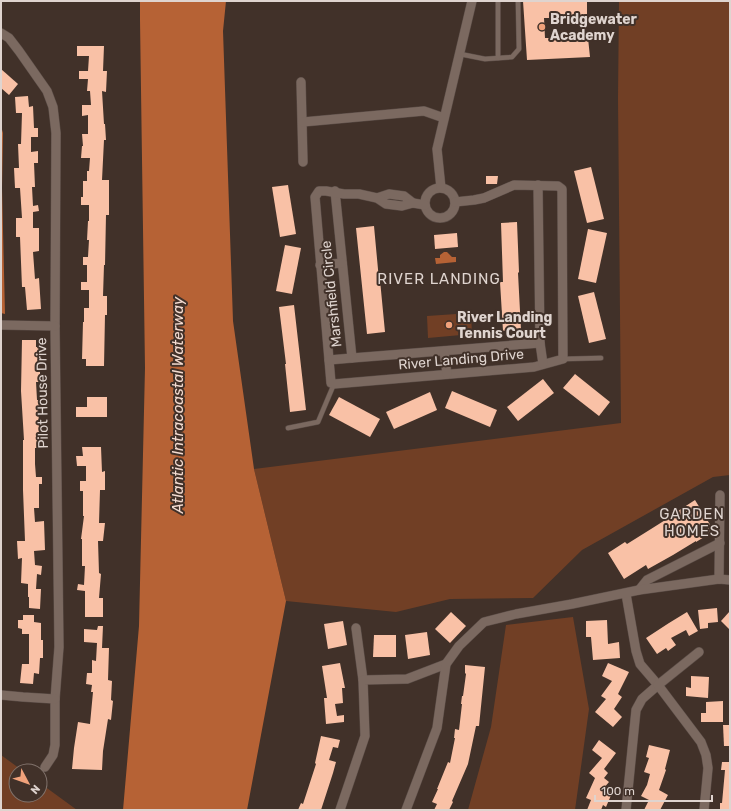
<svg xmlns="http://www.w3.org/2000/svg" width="731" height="811" font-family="Rubik,sans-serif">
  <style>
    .green { fill: #713f25 }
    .water { fill: #b66235 }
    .building { fill: #f9c1a6 }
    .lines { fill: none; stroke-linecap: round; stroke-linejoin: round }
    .lane-casing { stroke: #5b4d47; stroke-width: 5.5 }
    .street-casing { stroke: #5b4d47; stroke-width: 10 }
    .lane { stroke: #7b6960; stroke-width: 4.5 }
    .street { stroke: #7b6960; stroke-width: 9 }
    .poi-dot { fill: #f1a27b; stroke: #413129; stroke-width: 1.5 }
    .labels { text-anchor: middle; stroke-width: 4; stroke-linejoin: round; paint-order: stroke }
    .poi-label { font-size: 14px; font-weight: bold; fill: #dfd4cf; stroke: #413129; text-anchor: start }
    .street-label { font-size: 14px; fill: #dfd4cf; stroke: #413129 }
    .neighbourhood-label { font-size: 15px; letter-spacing: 1px; fill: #dfd4cf; stroke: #413129 }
    .water-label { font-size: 15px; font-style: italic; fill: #f4dcd1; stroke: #413129 }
  </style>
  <rect width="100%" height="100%" fill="#413129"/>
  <g class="green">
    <path d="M619,1H730V475L713,477L582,550L533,598L450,599L396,612L286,601L254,469L621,423L618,98Z"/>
    <path d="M471,313L472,334L428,338L427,316Z"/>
    <path d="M573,617L589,709L575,810H468L491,727L506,625Z"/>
    <path d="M1,755L23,771H16V795H40V783L77,810H1Z"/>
  </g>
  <g class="water">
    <path d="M140,1H226L223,31L233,321L254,469L286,601L247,810H123L139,626L145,368L140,20Z"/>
    <path d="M1,126L3,133L2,188L5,314L1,313Z"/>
    <path d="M444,252H447L452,257H456V262L436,264L435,258H440V255Z"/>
  </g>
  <g class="building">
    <path d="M523,1H587V18H544L545,38H588L590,57L527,60Z"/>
    <path d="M77,46H104L103,71H107L106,92L102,91L104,124H105L106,140H104L102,180H109V215H106L105,265H104L103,296H107V315H105L104,366H86V359H82L83,322H84V308H89V290H81V282H87V265H83V257H88L89,240H87L88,221H89V205H81V197H83V181H87V171H89L90,158H81L82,146H83L82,134H88V115L82,116V105H91L90,91H87L88,79H79V71H88L89,56H77Z"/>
    <path d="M1,69L18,84L9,95L1,88Z"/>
    <path d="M28,96L29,107L33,106L34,128H38V137H31V152L38,151V163H34L35,187H32L33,206L38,205L39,211L33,212V228H39V251L33,252L35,279L39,278L41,309L27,310L25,287H22L20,237H16V218H22L20,188H15L14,168H19L18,144H21L22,113H16L15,97Z"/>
    <path d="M591,167L604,219L587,223L574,171Z"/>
    <path d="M486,176H498L497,184H486Z"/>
    <path d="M288,185L296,234L280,237L272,187Z"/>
    <path d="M517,222L519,272L518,273L521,330L503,331L500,282H503L501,223Z"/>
    <path d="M374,226L379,280H380L385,332L367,334L356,228Z"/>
    <path d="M588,229L607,233L596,283L578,279Z"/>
    <path d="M457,233L458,247L435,249L434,235Z"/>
    <path d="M285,245L301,248L292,294L276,291Z"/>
    <path d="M594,292L606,339L589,343L578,296Z"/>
    <path d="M294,305L306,410L290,412L285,364H286L279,307Z"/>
    <path d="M22,340H36V347H40V382H36L37,400H41V409H38L41,448H35V464L36,477H42V484H39V508H34L35,522L44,521L45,550L34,551L35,565L42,566L41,575L37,574L36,589H41L40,609L29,608V597H28V584L21,583L22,558L18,559L17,541H25L23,490V440H24L21,391Z"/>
    <path d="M575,374L610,402L599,416L563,388Z"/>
    <path d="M543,379L554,393L518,421L507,407Z"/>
    <path d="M452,391L497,410L490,427L445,408Z"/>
    <path d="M430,392L437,410L394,429L386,412Z"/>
    <path d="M87,397H107V417H76V407H87Z"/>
    <path d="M339,397L380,419L370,437L329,415Z"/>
    <path d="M82,447H101L102,472L105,471V490H100L99,523H105L103,541H98L99,573L101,574L99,598H103V617H85V591L77,590L78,584L84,585L85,566H82V539H81L84,516H83V491H80V481H86V466H77L76,456H83Z"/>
    <path d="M695,500L714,531L696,542V541L673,555L648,569L646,565L624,579L608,553L625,542L627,544L651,529L678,512V511Z"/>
    <path d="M717,608L718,622L708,623V628L700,629L698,610Z"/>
    <path d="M730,611V630L721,621Z"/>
    <path d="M451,612L466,626L450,643L435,629Z"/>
    <path d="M687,612L698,631L689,636L686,630L671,638L676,645L668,651L666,648L657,654L646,638L669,623Z"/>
    <path d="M23,615H34V622L41,623V640H43V658H40L39,674L34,673L33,684L20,683L22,664H29V634H22V629L18,628V620H23Z"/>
    <path d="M607,620L608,644L619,642L620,658L593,660L591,637H586V621Z"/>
    <path d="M343,621L347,645L328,649L324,624Z"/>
    <path d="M98,626H103L102,648H109L108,680L112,681L111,700L113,701L111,720L108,719L103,751L102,770L72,769L74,748L78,722L90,724L93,692H91L92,685L86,684L87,673H92V660L96,661L97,643L84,642V629L97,630Z"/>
    <path d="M427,632L430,655L408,659L405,635Z"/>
    <path d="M374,635H396V657H373Z"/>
    <path d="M340,663L345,688H342L343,703L335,704L337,716L344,715V722L326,724L324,698H327L322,666Z"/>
    <path d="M608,663L629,672L618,694L622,697L614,709L622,717L613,727L595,712L606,699L601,696L612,681L602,676Z"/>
    <path d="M465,665L485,667L479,726H476L468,764L452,801L453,802L449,810H434L437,804L432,802L438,789H437L448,762L450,763L455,738H454L455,729L459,730L462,704H461L462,696H463L466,674L465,673Z"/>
    <path d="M691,676L709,677L708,698L686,696V687L691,688Z"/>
    <path d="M723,701V722H701V713H706V702Z"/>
    <path d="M723,725H730V746H724Z"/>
    <path d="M321,736L340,740L338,748L333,747L329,760L336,762L333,773L321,810H298L301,803L303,804L316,764L315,763Z"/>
    <path d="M599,740L616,753L604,769L608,773L604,778L609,782L603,789L612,793L606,807L603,805L601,810H587L591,800L586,798L595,778L589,773L602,758L592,750Z"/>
    <path d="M649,745L670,750L665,769L666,770L659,790L668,795L660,810H644L649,800L641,796L647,785L650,774L644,772L649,758L646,757Z"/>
    <path d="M722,762H730V810H720V803H722L725,770H721Z"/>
  </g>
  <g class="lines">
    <defs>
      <g id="lane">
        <path d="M460,54L485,59L512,57L519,49L518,1"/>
        <path d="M498,58V1"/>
        <path d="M563,359L601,358"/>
        <path d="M288,428L318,422L334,384"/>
      </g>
      <g id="street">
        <path d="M1,33L9,38L19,51L47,91L53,107L56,133L55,326L59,647L55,699V745L53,755L45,767"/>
        <path d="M301,82L303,162"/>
        <path d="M303,122L424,111L444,118"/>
        <circle cx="440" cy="203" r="15"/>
        <path d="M441,188L437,149L472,1"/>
        <path d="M335,191L352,358L540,343L538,185"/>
        <path d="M377,198L389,194L404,196L413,203"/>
        <path d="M425,205L413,203L402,206L386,204L377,198L359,194H344L326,191H319L315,197L331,383L334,384L534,367L563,359L562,189L558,186L514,185L484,198L474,200L455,202"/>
        <path d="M320,265L342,263"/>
        <path d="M1,325L55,326"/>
        <path d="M540,343L543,364"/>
        <path d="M444,351L447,374"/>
        <path d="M329,360L352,358"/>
        <path d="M719,579L720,495"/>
        <path d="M639,590L647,580L720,543"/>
        <path d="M626,594L636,651L640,664L658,685L642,699L636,710L626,810"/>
        <path d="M356,628L363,680"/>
        <path d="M699,652L658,685L701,742L706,755L708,768L704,810"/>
        <path d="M1,695L23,697L55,699"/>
        <path d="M340,810L365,736L363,680L407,679L446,664"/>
        <path d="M406,810L437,728L446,664L459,646L484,622L516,614L572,604L639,590L719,579L730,580"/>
      </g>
    </defs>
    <use href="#lane" class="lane-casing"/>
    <use href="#street" class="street-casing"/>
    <use href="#lane" class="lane"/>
    <use href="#street" class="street"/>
  </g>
  <g class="poi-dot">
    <circle cx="542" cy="27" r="4"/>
    <circle cx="449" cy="325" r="4"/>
  </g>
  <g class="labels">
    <g class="poi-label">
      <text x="550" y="24">Bridgewater<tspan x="550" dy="16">Academy</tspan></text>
      <text x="457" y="322">River Landing<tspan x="457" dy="16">Tennis Court</tspan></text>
    </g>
    <g class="street-label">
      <text transform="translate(331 294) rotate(-96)" y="5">Marshfield Circle</text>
      <text transform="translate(461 359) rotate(-5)" y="5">River Landing Drive</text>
      <text transform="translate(42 393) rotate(-91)" y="5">Pilot House Drive</text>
    </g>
    <g class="neighbourhood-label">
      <text x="439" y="284">RIVER LANDING</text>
      <text x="692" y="519">GARDEN<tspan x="692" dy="17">HOMES</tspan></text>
    </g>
    <g class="water-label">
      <text transform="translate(178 405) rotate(-90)" y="5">Atlantic Intracoastal Waterway</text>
    </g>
  </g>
  <rect width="731" height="811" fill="none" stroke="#dfd4cf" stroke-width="4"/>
  <g transform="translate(28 783) rotate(131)"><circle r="19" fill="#413129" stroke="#80726b"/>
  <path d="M0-3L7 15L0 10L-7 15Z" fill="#f1a27b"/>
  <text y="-6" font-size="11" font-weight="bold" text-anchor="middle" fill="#dfd4cf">N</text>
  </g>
  <path d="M595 795v6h117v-6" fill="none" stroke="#dfd4cf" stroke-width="2"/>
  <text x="601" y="795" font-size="12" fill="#dfd4cf" stroke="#413129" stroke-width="3" paint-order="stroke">100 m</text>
</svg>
